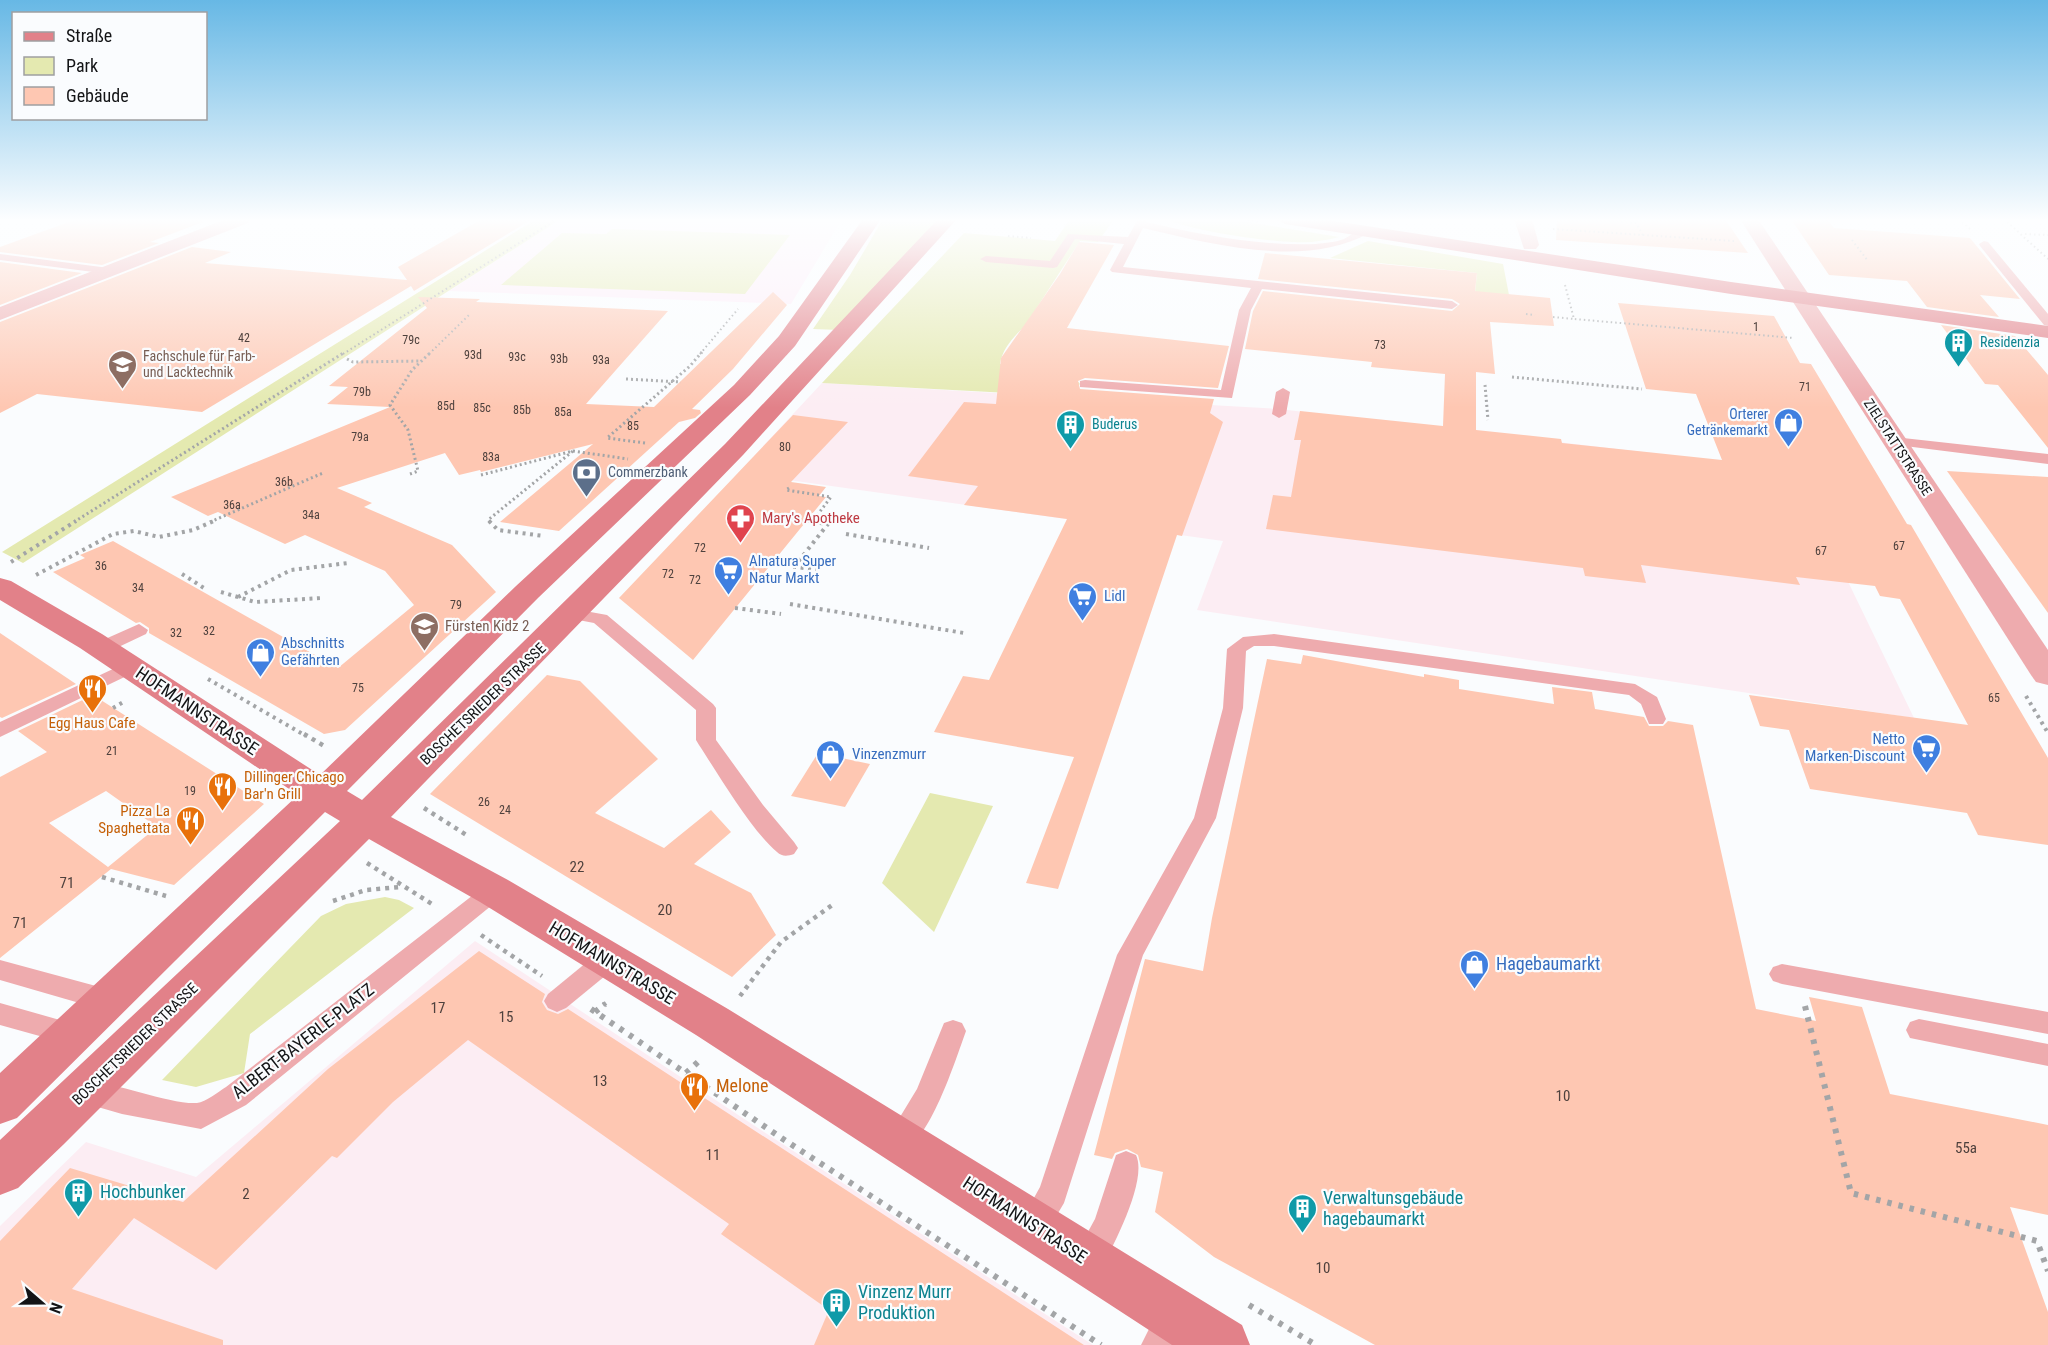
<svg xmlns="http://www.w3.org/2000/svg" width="2048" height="1345" font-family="'Roboto Condensed',sans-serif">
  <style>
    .industrial { fill: #fcedf3 }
    .education { fill: #fdecf8 }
    .green { fill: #e4e9b0 }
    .building { fill: #fec7b2; fill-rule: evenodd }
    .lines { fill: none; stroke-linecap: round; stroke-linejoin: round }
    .path-far4 { stroke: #a3a5a7; stroke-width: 2; stroke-dasharray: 1.5 3; stroke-linecap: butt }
    .path-far3 { stroke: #a3a5a7; stroke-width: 3; stroke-dasharray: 2 3; stroke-linecap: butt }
    .path-far2 { stroke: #a3a5a7; stroke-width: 4; stroke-dasharray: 3 4.5; stroke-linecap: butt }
    .path-far1 { stroke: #a3a5a7; stroke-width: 4.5; stroke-dasharray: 4 5; stroke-linecap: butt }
    .path { stroke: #a3a5a7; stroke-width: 6; stroke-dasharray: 4.5 7; stroke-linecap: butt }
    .lane { fill: #eeabae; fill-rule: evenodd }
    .street { fill: #eeabae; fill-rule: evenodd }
    .secondary { fill: #e28189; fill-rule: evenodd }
    .labels { text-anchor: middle; stroke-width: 4.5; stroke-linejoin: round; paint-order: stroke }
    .number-label { font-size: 12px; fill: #4e413d }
    .far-culture-label { font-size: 14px; fill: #0d838f; stroke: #fafcfe; text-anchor: start }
    .far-education-label { font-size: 14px; fill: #785e54; stroke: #fafcfe; text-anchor: start }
    .far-shop-label { font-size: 14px; fill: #366cbe; stroke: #fafcfe; text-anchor: end }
    .far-street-label { font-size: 14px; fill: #131416; stroke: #fafcfe }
    .far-service-label { font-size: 14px; fill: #4e5e75; stroke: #fafcfe; text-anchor: start }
    .health-label { font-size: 15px; fill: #be3a42; stroke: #fafcfe; text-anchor: start }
    .shop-label { font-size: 15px; fill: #366cbe; stroke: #fafcfe; text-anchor: start }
    .education-label { font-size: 15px; fill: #785e54; stroke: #fafcfe; text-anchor: start }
    .street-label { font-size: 15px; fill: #131416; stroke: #fafcfe }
    .food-label { font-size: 15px; fill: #c56008; stroke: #fafcfe }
    .near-number-label { font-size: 15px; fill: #4e413d }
    .near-street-label { font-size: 18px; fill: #131416; stroke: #fafcfe }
    .near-shop-label { font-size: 18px; fill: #366cbe; stroke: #fafcfe; text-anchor: start }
    .near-food-label { font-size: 18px; fill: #c56008; stroke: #fafcfe; text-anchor: start }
    .near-culture-label { font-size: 18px; fill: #0d838f; stroke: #fafcfe; text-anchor: start }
  </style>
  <rect width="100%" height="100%" fill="#fafcfe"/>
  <g class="industrial">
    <path d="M822,383L1279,409L1794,470L1914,718L1197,610L1223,541L738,473Z"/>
    <path d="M475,941L764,1132L1093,1345H0V1226L86,1142L196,1177Z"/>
  </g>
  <path class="education" d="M561,219H842L791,304L449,291Z"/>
  <g class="green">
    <path d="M536,219H561L23,563L2,552Z"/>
    <path d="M883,219H939L839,330L813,329L850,275Z"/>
    <path d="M1070,219H1114L1098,242L1080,241L1025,326C1014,336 1002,349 1000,364L1069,372L1080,384L1066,396L822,383L964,233L1055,241Z"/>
    <path d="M1167,219H1229L1339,237C1324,241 1310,243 1294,242C1269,242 1187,230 1167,219Z"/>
    <path d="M612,229L790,235L745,294L501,285L562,233L606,234Z"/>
    <path d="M1368,241L1503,264L1509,295L1475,292L1477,273L1330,258Z"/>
    <path d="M930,793L993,806L934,932L882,883Z"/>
    <path d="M385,897L399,900L414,908L250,1034L244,1073L196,1087L162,1080L321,916L346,904Z"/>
  </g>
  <g class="building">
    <path d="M77,219H202L203,222L150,242L159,243L102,265L0,252V247Z"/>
    <path d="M482,219H532L414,291L411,286L202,412L37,394L0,413V322L192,247L231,252L205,263L407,280L398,267Z"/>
    <path d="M1557,219H1725L1748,253L1556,240Z"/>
    <path d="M1791,219H1827L1834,228L1970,238L2020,299L1980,295L1999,317L1927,307L1907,281L1829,275Z"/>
    <path d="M1079,242L1114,245L1067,328L1229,346L1218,388L1085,378L1078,381L1080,389L1214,399L1210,413L1223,422L1182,536L1177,535L1058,889L1026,883L1074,757L934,732L963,676L989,680L1067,519L964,505L978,486L908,476L964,402L996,404L1001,358L1060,274Z"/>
    <path d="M1265,253L1477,273L1475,291L1550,298L1554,326L1490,322L1495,374L1476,372V430L1561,439L1562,443L1722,460L1696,394L1646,389L1618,303L1774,316L1800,363L1811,364L1907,524L1911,525L2048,758V845L1978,835L1967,813L1810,789L1789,730L1760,726L1749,695L1968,725L1900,599L1880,596L1875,586L1796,577L1800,585L1641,565L1646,583L1585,576L1583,568L1266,529L1273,495L1291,497L1301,440H1294L1300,411L1443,426L1445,374L1371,367L1372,362L1245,349L1253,311L1263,291L1452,311L1460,304L1452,299L1258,279Z"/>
    <path d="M0,262L82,273L0,305Z"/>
    <path d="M773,292L787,305L733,369L692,409L700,410L701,413L695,418L679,422L559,531L500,522L593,444L481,472L480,470L459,475L445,453L337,488L372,503L364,507L452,545L496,592L345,730L324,734L149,633V628L140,622L136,623L53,572L85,558L80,555L113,541L338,668L414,605L385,571L305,535L285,544L218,512L208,516L171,497L390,407L327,404L348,387L329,386L427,308L418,297L480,299L476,302L668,311L586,404L654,407Z"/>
    <path d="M1941,325L2015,336L2048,375V448L1998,385L1985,384Z"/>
    <path d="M793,415L848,422L791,482L826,487L819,496L826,497L693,660L619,598Z"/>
    <path d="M1947,471L2048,477V613Z"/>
    <path d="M0,633L76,684L2,718L0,717Z"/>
    <path d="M1303,655L1424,677V674L1459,680V689L1554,704L1552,687L1592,692L1595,709L1644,717L1649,726H1663L1668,721L1693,725L1756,1009L1816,1021L1809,997L1862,1007L1890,1094L2048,1125V1215L2010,1207L2048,1312V1345H1375L1214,1257L1155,1212L1163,1172L1141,1167L1138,1155L1127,1149L1115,1153L1112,1159L1094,1155L1145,959L1203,971L1212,918L1267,659L1301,664Z"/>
    <path d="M547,675L580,681L658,759L595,813L664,848L711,810L731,832L694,864L751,893L776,935L732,977L430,794Z"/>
    <path d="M93,695L264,804L174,885L111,869L0,958V777L47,752L18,731ZM106,791L157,827L108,867L49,823Z"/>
    <path d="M818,753L870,764L845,807L791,796Z"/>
    <path d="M479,951L545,994L542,1002L547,1010L558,1014L568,1009L1084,1345H814L829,1310L721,1234L729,1224L468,1040L393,1102L337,1158L332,1156L216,1270L134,1218L72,1289L223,1340V1345H0V1241L70,1168L183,1202L328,1069Z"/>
  </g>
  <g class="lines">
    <g class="path-far4">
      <path d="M1243,219L1258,222"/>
      <path d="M1619,219L1620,222L1636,223L1643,235"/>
      <path d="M1959,219L1970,229"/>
      <path d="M2004,219L2048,259"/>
      <path d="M1553,229L1734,241"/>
      <path d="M2025,234L2048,235"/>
      <path d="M1008,236L1031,238"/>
      <path d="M1852,240L1868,261"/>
      <path d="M1565,285L1574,319L1794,338"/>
      <path d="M1526,314L1535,315"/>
      <path d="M1553,317L1574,319"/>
      <path d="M343,354L557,219"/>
      <path d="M429,354L469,315"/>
      <path d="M700,354L738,309"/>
    </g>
    <g class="path-far3">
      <path d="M347,359L353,362L421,361"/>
      <path d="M1512,377L1642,389"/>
      <path d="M626,379L681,382"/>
      <path d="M1485,385L1488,420"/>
      <path d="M645,443L607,438L690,366L702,352"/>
      <path d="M410,474L418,471L408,430L390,405L412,370L431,352"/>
      <path d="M481,475L573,451L628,459"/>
      <path d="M789,488L786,490L831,497L812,522L806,521"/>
      <path d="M74,522L345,352"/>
      <path d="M210,522L323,473"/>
      <path d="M490,522L488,520L573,451"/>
      <path d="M812,522H815"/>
    </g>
    <g class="path-far2">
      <path d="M489,521L498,530L544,536"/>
      <path d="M806,521H813"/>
      <path d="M846,534L929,548"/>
      <path d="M11,562L76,521"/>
      <path d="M771,563L816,570"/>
      <path d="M794,567L828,524L812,522"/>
      <path d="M182,574L204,588"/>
      <path d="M36,575L113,534L134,531L159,537L193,530L214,521"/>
      <path d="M221,592L255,602L322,598"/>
      <path d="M238,597L291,570L348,563"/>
      <path d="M790,604L964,633"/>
      <path d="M735,608L781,614"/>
      <path d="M208,679L306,736"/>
      <path d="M2026,696L2048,733"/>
      <path d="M113,708L125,701"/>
    </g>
    <g class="path-far1">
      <path d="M304,734L326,747"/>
      <path d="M424,808L468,836"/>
      <path d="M367,863L432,904"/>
      <path d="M102,877L166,896"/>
      <path d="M333,901L366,890L401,887"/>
      <path d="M481,935L542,976"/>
      <path d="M740,996L781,942L835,903"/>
      <path d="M603,1005L606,1003"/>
    </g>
    <g class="path">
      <path d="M1805,1006L1851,1193L2037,1241L2048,1271"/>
      <path d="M591,1009L783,1139L1101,1345"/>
      <path d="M595,1012L605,1004"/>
      <path d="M686,1073L699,1061"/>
      <path d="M1249,1305L1316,1345"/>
    </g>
    <g class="lane">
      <path d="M1138,219H1148L1146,222C1202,235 1259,246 1316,244C1325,243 1336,242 1344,239C1352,235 1359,227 1369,229V233C1305,269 1211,244 1143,228L1123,267L1452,301L1458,305L1452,309L1262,289L1251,310L1232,398L1080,387V381L1085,380L1221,390L1239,310L1251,288L1112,272L1110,270L1124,244L1075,239L1057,267L1053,268L986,262L980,259L986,256L1050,261L1068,234L1128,237Z"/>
      <path d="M1984,241L1988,242L2048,314V326L2044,325L1980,246L1979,244Z"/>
      <path d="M0,254L109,268L115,271L109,274L0,260Z"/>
      <path d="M1283,388L1290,392L1286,414L1279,418L1272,414L1276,392Z"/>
      <path d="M1894,437L2048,454V464L1889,444L1887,441Z"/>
      <path d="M574,609L607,615L713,704L716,708V740L763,805L794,842L798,848L794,854C788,856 782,857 777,852C750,829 719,775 699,745L696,740V710L594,623L568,618L565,614L568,610Z"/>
      <path d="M139,624L148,630L146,634L108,652H94L91,648L94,644Z"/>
      <path d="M1274,634L1635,684L1657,697L1666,719L1663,724H1649L1641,704L1629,695L1274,646H1254L1246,651L1243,708L1216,818L1143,955L1064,1203L1045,1235L1034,1240L1023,1235L1019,1225L1040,1187L1117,955L1194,818L1223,708L1227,649L1243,637Z"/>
      <path d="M130,661L140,667L137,671L0,737V722Z"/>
      <path d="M494,882L502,885L506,891L502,897L246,1105L201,1129L122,1114L77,1101L73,1092L77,1083C100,1075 167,1105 197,1103C206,1102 218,1092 226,1087L486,885Z"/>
      <path d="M607,950L616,953L620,960L616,967L566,1008L557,1012L548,1008L544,1001L548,994L598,953Z"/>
      <path d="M0,960L107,989L116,993L120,1000L116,1007L107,1011L0,980Z"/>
      <path d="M1782,964L2048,1012V1034L1782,984L1773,981L1769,974L1773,967Z"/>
      <path d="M0,1003L81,1026L85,1034L81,1042L72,1045L0,1025Z"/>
      <path d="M1919,1019L2048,1044V1066L1910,1038L1906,1030L1910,1022Z"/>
      <path d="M953,1020L962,1023L966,1031C955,1061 930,1142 900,1153L890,1149L886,1140L917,1089L944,1023Z"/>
      <path d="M1126,1151L1136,1155C1148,1180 1113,1247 1099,1272L1088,1276L1077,1272L1072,1261L1095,1219L1116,1155Z"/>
      <path d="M1174,1299L1186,1303L1190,1315L1176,1345H1141L1162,1303Z"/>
    </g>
    <g class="street">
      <path d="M226,219H251L248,223L0,320V307Z"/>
      <path d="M1514,219H1532L1539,245L1536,249H1524Z"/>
      <path d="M1740,219H1758L2048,650V685L2036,682L2031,675Z"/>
    </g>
    <g class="secondary">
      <path d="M863,219H881L795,346L750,395L538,598L347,791L362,800L725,444L938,219H957L743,455L391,817L508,880L728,1009L1242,1325L1250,1345H1172L696,1035L480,902L369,839L64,1144L18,1188L0,1195V1140L340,821L325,812L17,1118L0,1124V1073L298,795L80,648L0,600V578L11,581L102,634L320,775L516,586L734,385L779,336Z"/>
      <path d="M1276,219H1321L1731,282L2048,326V338L1731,294L1285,224Z"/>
    </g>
  </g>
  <linearGradient id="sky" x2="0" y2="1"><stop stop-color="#67b8e5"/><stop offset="0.54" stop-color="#fdfeff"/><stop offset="1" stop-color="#fdfeff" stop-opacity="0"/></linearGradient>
  <rect width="2048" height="408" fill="url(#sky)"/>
  <defs>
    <symbol id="building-pin" viewBox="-11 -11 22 30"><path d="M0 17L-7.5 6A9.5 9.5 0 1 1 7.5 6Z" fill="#0f9aa8" stroke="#fafcfe"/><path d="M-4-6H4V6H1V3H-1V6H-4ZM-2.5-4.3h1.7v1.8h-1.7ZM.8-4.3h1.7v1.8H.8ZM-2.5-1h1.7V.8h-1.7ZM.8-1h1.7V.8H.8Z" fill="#fff"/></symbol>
    <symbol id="school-pin" viewBox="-11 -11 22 30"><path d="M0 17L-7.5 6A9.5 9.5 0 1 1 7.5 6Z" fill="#8d6e63" stroke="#fafcfe"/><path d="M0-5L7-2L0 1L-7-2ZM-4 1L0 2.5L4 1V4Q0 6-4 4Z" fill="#fff"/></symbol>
    <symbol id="shop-pin" viewBox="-11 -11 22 30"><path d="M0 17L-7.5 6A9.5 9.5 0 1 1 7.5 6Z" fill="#3f7fe0" stroke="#fafcfe"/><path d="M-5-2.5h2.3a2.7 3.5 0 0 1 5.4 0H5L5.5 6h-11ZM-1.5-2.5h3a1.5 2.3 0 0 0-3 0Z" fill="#fff"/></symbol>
    <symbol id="bank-pin" viewBox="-11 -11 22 30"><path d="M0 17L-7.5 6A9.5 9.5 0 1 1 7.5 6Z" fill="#5c6f8a" stroke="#fafcfe"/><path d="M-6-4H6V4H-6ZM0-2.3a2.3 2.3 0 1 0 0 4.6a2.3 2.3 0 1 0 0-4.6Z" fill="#fff"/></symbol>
    <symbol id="pharmacy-pin" viewBox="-11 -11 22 30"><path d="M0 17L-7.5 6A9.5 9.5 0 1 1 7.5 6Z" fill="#e0444e" stroke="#fafcfe"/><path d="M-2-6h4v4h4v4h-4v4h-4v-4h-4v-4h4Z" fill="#fff"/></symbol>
    <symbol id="supermarket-pin" viewBox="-11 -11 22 30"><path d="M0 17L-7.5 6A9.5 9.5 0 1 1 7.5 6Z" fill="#3f7fe0" stroke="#fafcfe"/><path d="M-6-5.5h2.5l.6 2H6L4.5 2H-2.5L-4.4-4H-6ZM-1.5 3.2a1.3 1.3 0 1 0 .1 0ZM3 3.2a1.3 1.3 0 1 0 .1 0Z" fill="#fff"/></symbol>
    <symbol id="restaurant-pin" viewBox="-11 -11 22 30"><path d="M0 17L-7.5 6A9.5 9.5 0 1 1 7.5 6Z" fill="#e8710a" stroke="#fafcfe"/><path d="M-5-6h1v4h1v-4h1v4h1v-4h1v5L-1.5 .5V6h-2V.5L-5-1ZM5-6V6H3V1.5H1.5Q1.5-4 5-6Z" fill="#fff"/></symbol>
  </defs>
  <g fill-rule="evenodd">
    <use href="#building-pin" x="1942" y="326" width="33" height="45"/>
    <use href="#school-pin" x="106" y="348" width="33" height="45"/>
    <use href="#shop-pin" x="1772" y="406" width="33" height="45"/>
    <use href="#building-pin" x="1054" y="408" width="33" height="45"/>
    <use href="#bank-pin" x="570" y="456" width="33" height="45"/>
    <use href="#pharmacy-pin" x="724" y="502" width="33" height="45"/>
    <use href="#supermarket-pin" x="712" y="554" width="33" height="45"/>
    <use href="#supermarket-pin" x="1066" y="580" width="33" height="45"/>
    <use href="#school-pin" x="408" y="610" width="33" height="45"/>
    <use href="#shop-pin" x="244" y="636" width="33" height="45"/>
    <use href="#restaurant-pin" x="76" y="672" width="33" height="45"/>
    <use href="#supermarket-pin" x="1910" y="732" width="33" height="45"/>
    <use href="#shop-pin" x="814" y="738" width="33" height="45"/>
    <use href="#restaurant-pin" x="206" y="770" width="33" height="45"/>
    <use href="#restaurant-pin" x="174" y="804" width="33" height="45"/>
    <use href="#shop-pin" x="1458" y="948" width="33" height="45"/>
    <use href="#restaurant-pin" x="678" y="1070" width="33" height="45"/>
    <use href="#building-pin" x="62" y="1176" width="33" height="45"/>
    <use href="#building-pin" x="1286" y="1192" width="33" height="45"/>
    <use href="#building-pin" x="820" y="1286" width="33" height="45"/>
  </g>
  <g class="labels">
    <g class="number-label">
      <text x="1756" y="331">1</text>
      <text x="244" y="342">42</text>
      <text x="411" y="344">79c</text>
      <text x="1380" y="349">73</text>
      <text x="473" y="359">93d</text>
      <text x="517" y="361">93c</text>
      <text x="559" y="363">93b</text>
      <text x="601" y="364">93a</text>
      <text x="1805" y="391">71</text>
      <text x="362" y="396">79b</text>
      <text x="446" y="410">85d</text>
      <text x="482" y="412">85c</text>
      <text x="522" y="414">85b</text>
      <text x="563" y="416">85a</text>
      <text x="633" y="430">85</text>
      <text x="360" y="441">79a</text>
      <text x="785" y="451">80</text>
      <text x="491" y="461">83a</text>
      <text x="284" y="486">36b</text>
      <text x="232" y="509">36a</text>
      <text x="311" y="519">34a</text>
      <text x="1899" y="550">67</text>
      <text x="700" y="552">72</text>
      <text x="1821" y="555">67</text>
      <text x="101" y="570">36</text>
      <text x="668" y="578">72</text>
      <text x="695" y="584">72</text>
      <text x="138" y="592">34</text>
      <text x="456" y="609">79</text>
      <text x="209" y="635">32</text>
      <text x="176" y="637">32</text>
      <text x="358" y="692">75</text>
      <text x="1994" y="702">65</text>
      <text x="112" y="755">21</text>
      <text x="190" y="795">19</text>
      <text x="484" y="806">26</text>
      <text x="505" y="814">24</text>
    </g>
    <g class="far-culture-label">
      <text x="1980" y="347">Residenzia</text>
      <text x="1092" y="429">Buderus</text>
    </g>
    <g class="far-education-label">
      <text x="143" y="361">Fachschule für Farb-<tspan x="143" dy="16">und Lacktechnik</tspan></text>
    </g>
    <g class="far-shop-label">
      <text x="1768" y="419">Orterer<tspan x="1768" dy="16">Getränkemarkt</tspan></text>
    </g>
    <g class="far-street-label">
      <text transform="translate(1898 447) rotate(57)" y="5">ZIELSTATTSTRASSE</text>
    </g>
    <g class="far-service-label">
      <text x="608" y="477">Commerzbank</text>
    </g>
    <g class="health-label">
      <text x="762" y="523">Mary's Apotheke</text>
    </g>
    <g class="shop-label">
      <text x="749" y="566">Alnatura Super<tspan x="749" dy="17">Natur Markt</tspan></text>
      <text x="1104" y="601">Lidl</text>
      <text x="281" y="648">Abschnitts<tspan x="281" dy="17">Gefährten</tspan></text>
      <text x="1905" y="744" text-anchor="end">Netto<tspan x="1905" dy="17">Marken-Discount</tspan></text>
      <text x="852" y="759">Vinzenzmurr</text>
    </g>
    <g class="education-label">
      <text x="445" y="631">Fürsten Kidz 2</text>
    </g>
    <g class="street-label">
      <text transform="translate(483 704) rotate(-44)" y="5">BOSCHETSRIEDER STRASSE</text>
      <text transform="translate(135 1044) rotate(-44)" y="5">BOSCHETSRIEDER STRASSE</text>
    </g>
    <g class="food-label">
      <text x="92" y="728">Egg Haus Cafe</text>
      <text x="244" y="782" text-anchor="start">Dillinger Chicago<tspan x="244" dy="17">Bar'n Grill</tspan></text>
      <text x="170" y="816" text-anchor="end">Pizza La<tspan x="170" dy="17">Spaghettata</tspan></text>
    </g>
    <g class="near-number-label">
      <text x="577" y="872">22</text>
      <text x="67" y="888">71</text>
      <text x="665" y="915">20</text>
      <text x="20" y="928">71</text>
      <text x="438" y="1013">17</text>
      <text x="506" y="1022">15</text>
      <text x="600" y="1086">13</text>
      <text x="1563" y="1101">10</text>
      <text x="1966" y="1153">55a</text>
      <text x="713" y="1160">11</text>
      <text x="246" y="1199">2</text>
      <text x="1323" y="1273">10</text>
    </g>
    <g class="near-street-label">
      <text transform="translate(197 711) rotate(34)" y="6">HOFMANNSTRASSE</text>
      <text transform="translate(612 963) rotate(31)" y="6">HOFMANNSTRASSE</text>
      <text transform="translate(303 1041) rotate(-38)" y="6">ALBERT-BAYERLE-PLATZ</text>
      <text transform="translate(1025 1220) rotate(33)" y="6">HOFMANNSTRASSE</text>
    </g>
    <g class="near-shop-label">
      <text x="1496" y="970">Hagebaumarkt</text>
    </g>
    <g class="near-food-label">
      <text x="716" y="1092">Melone</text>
    </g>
    <g class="near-culture-label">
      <text x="100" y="1198">Hochbunker</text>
      <text x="1323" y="1204">Verwaltunsgebäude<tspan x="1323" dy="21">hagebaumarkt</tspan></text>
      <text x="858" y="1298">Vinzenz Murr<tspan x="858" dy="21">Produktion</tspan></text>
    </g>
  </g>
  <rect x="12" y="12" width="195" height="108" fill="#fafcfe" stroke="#9e9fa1" stroke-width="1.5"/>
  <rect x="24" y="32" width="30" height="9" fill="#e28189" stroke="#9e9fa1" stroke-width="1.5"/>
  <text x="66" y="42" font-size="18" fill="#131416">Straße</text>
  <rect x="24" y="57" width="30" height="18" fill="#e4e9b0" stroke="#9e9fa1" stroke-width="1.5"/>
  <text x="66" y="72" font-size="18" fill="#131416">Park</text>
  <rect x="24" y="87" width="30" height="18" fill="#fec7b2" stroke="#9e9fa1" stroke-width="1.5"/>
  <text x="66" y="102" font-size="18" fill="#131416">Gebäude</text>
  <g transform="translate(42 1303) rotate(110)" stroke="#fafcfe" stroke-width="4.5" paint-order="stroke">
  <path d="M0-4.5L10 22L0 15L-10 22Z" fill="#131416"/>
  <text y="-9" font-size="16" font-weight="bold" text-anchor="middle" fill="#131416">N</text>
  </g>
</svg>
